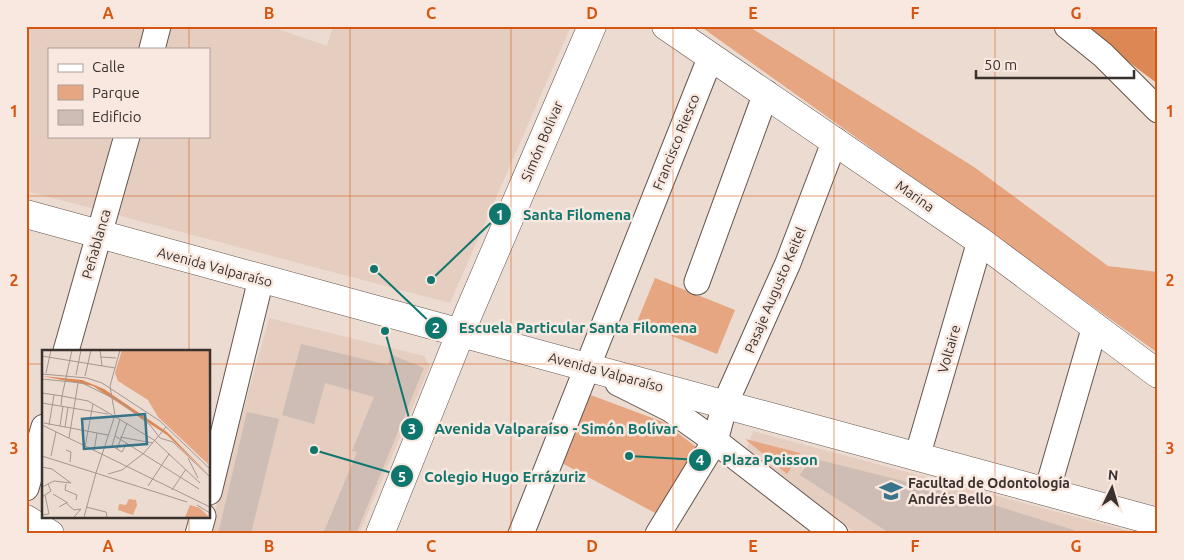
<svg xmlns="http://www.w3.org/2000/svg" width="1184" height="560" font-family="Ubuntu,sans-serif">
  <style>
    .built { fill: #e5cdc0; fill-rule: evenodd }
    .green { fill: #e5a681 }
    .water { fill: #dd8854 }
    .building { fill: #cdbdb4 }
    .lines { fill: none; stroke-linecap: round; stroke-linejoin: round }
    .minor-casing { stroke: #63554d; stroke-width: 27 }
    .tertiary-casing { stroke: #63554d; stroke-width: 29 }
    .secondary-casing { stroke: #63554d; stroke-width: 29 }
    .minor { stroke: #fff; stroke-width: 25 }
    .tertiary { stroke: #fff; stroke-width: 28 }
    .secondary { stroke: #fff; stroke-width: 28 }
    .grid { fill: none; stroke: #d65510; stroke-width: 1; stroke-opacity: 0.55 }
    .labels { text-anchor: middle; stroke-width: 5; stroke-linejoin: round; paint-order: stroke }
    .street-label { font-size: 14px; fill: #39322f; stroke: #f9e8df }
    .poi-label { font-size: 14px; font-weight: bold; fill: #39322f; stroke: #f9e8df; text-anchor: start }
    .inset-road { fill: none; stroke: #a49790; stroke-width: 1 }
    .view { fill: #38758b; fill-opacity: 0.15; stroke: #38758b; stroke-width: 2.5 }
    .inset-edge { fill: none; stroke: #39322f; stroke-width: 2.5 }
    .leader { fill: none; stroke: #0f766e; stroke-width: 2 }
    .callout-dot { fill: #0f766e; stroke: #f9e8df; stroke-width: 2 }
    .mark-label { font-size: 15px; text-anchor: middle; font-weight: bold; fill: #fff }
    .callout-label { font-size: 15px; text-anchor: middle; font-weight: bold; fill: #0f766e; stroke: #f9e8df; stroke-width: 5; stroke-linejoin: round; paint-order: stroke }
    .neatline { fill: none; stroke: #d65510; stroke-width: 2 }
    .grid-label { font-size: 16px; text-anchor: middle; font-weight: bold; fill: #d65510 }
  </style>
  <rect width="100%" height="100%" fill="#ecdbd1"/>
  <g class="built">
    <path d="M26,26H269L327,46L333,26H571L450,303L26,191ZM49,49H209V136H49Z"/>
    <path d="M269,318L424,356L430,366L359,534H209Z"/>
    <path d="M753,431L1140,534H857L747,448Z"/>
  </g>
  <g class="green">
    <path d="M700,26H748L974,167L1108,266L1158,272V353Z"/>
    <path d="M655,278L735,310L717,354L637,322Z"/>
    <path d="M588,394L663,422L699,449L657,514L560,462Z"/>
    <path d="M745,439L800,453L787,474Z"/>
  </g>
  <path class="water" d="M1081,26H1150L1158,34V84Z"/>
  <g class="building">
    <path d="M301,344L388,365L392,355L424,368L356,534H323L357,452L352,451L374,397L325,383L314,424L282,415Z"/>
    <path d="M247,412L279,419L251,534H218Z"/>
    <path d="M811,458L971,498L1074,530V534H891L800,475Z"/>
  </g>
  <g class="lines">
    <defs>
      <g id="minor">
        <path d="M1067,26L1103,55L1158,110"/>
        <path d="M152,49L158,26"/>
        <path d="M697,282L766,93"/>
        <path d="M66,351L127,136"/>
        <path d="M618,383L670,409L715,441L835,534"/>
        <path d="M917,457L980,241"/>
        <path d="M26,488L44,427"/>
        <path d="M1047,491L1095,326"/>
        <path d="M209,492L261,279"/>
        <path d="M198,534L203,516"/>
        <path d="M521,534L711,56"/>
        <path d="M658,534L715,441L725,404L788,263L835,140"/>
      </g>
      <g id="tertiary">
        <path d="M666,26L980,241L1158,374"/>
        <path d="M461,333L1158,522"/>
      </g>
      <g id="secondary">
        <path d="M26,214L461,333"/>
        <path d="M26,519L50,534"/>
        <path d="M380,534L469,312L592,26"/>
      </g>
    </defs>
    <use href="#minor" class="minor-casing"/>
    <use href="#tertiary" class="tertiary-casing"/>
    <use href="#secondary" class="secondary-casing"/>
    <use href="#minor" class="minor"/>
    <use href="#tertiary" class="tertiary"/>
    <use href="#secondary" class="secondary"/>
  </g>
  <path class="grid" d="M189,26V49M350,26V534M511,26V534M673,26V534M834,26V534M995,26V534M189,136V351M26,196H1158M26,364H44M209,364H1158M189,516V534"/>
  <defs>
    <symbol id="university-bare" viewBox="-9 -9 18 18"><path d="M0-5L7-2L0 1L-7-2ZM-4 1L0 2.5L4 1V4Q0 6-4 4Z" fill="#38758b" stroke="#f9e8df" stroke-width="2.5" paint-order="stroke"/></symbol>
  </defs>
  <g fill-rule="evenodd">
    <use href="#university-bare" x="875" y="475" width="32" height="32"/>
  </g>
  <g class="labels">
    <g class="street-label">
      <text transform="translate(542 141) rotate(-67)" y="5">Simón Bolívar</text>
      <text transform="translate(676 142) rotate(-68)" y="5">Francisco Riesco</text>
      <text transform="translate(915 196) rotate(35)" y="5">Marina</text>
      <text transform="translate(96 244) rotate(-74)" y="5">Peñablanca</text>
      <text transform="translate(215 267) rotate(15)" y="5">Avenida Valparaíso</text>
      <text transform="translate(775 290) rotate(-67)" y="5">Pasaje Augusto Keitel</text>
      <text transform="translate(949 349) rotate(-74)" y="5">Voltaire</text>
      <text transform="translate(606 372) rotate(15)" y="5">Avenida Valparaíso</text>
    </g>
    <g class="poi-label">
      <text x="908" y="488">Facultad de Odontología<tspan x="908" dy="16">Andrés Bello</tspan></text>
    </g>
  </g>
  <g transform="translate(42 350)">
    <rect width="168" height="168" fill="#ecdbd1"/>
    <path d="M80,0H167L166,114L116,67L106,50L76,31L73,23ZM87,149L94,150L95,155L91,165L76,160L77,154L84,155ZM148,155L158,158L167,167H143Z" fill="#e5a681"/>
    <path d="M0,26L40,30L62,39L125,82L167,125L125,85L51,36Z" fill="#dd8854"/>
    <path class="inset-road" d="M30,0L20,46L46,51L72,66M58,0L60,16M0,6L73,18M59,7L74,8M4,23L9,0M0,24L45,28L60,33L118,71L168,119M34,25L39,0M43,26L49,0M0,29L40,33L77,51L108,75L118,88L131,92L168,127M0,43L20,46L19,56M0,53L66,64M72,66L112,90L158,133M78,69L70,96L80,102L85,93M2,73L66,85M0,75L168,157M7,75L12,45M18,76L21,56M23,77L26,57M73,86L157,139M78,87L111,93M27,88L36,33M43,97L51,54M75,99L85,73M24,100L29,102L28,112M52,101L55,83M0,106L145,152M9,106L14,82M146,108L156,128M0,117L10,119L29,133L12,131L0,137M54,123L73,65L68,36L78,0M66,124L80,120L102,103L124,77M24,134L23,140L35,145L34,150M106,136L127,104M130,140L144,119M11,144L26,153M0,147L9,141L6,134M155,155L168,163M17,157L24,153L32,160L39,159L32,167M44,157L64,162L65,167M0,165L7,164L3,145M42,167L54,123"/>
    <path class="view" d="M103,64L105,94L42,99L40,69Z"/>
    <rect width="168" height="168" class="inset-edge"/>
  </g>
  <path class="leader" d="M431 280L500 214M374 269L436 328M385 331L412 429M629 456L700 460M314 450L402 476"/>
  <g class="callout-dot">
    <circle cx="431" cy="280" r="5"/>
    <circle cx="374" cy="269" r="5"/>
    <circle cx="385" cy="331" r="5"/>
    <circle cx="629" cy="456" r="5"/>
    <circle cx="314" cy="450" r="5"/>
    <circle cx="500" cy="214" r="12"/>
    <circle cx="436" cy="328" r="12"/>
    <circle cx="412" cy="429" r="12"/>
    <circle cx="700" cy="460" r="12"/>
    <circle cx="402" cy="476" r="12"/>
  </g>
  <g class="mark-label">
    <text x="500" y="220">1</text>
    <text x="436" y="333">2</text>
    <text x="412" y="434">3</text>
    <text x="700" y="465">4</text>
    <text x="402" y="482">5</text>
  </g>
  <g class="callout-label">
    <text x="577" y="220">Santa Filomena</text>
    <text x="578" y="333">Escuela Particular Santa Filomena</text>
    <text x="556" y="434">Avenida Valparaíso - Simón Bolívar</text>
    <text x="770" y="465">Plaza Poisson</text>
    <text x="505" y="482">Colegio Hugo Errázuriz</text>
  </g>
  <rect width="1184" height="560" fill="none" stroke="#f9e8df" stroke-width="55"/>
  <rect x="48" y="48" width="162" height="90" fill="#f9e8df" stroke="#ac9f99"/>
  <rect x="58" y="64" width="25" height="8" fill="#ffffff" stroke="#ac9f99"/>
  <text x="92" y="72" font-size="15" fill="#39322f">Calle</text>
  <rect x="58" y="85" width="25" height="15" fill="#e5a681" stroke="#ac9f99"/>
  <text x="92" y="98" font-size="15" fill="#39322f">Parque</text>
  <rect x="58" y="110" width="25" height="15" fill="#cdbdb4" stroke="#ac9f99"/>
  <text x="92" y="122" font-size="15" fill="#39322f">Edificio</text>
  <g transform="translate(1112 488) rotate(5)" stroke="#f9e8df" stroke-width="4" paint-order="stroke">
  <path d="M0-4L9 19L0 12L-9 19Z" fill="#39322f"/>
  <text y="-8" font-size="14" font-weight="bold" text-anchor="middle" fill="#39322f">N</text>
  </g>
  <path d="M976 70v8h158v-8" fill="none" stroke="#39322f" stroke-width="2.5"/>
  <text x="984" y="70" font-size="15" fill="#39322f" stroke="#f9e8df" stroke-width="4" paint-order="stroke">50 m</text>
  <rect x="28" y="28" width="1128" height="504" class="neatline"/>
  <g class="grid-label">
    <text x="108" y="19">A</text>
    <text x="269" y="19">B</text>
    <text x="431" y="19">C</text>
    <text x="592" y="19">D</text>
    <text x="753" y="19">E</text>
    <text x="915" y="19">F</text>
    <text x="1076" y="19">G</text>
    <text x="14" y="117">1</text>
    <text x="1170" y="117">1</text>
    <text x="14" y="286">2</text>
    <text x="1170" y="286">2</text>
    <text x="14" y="454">3</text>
    <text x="1170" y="454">3</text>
    <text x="108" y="552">A</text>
    <text x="269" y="552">B</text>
    <text x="431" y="552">C</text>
    <text x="592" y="552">D</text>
    <text x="753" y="552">E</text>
    <text x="915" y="552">F</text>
    <text x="1076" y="552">G</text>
  </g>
</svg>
